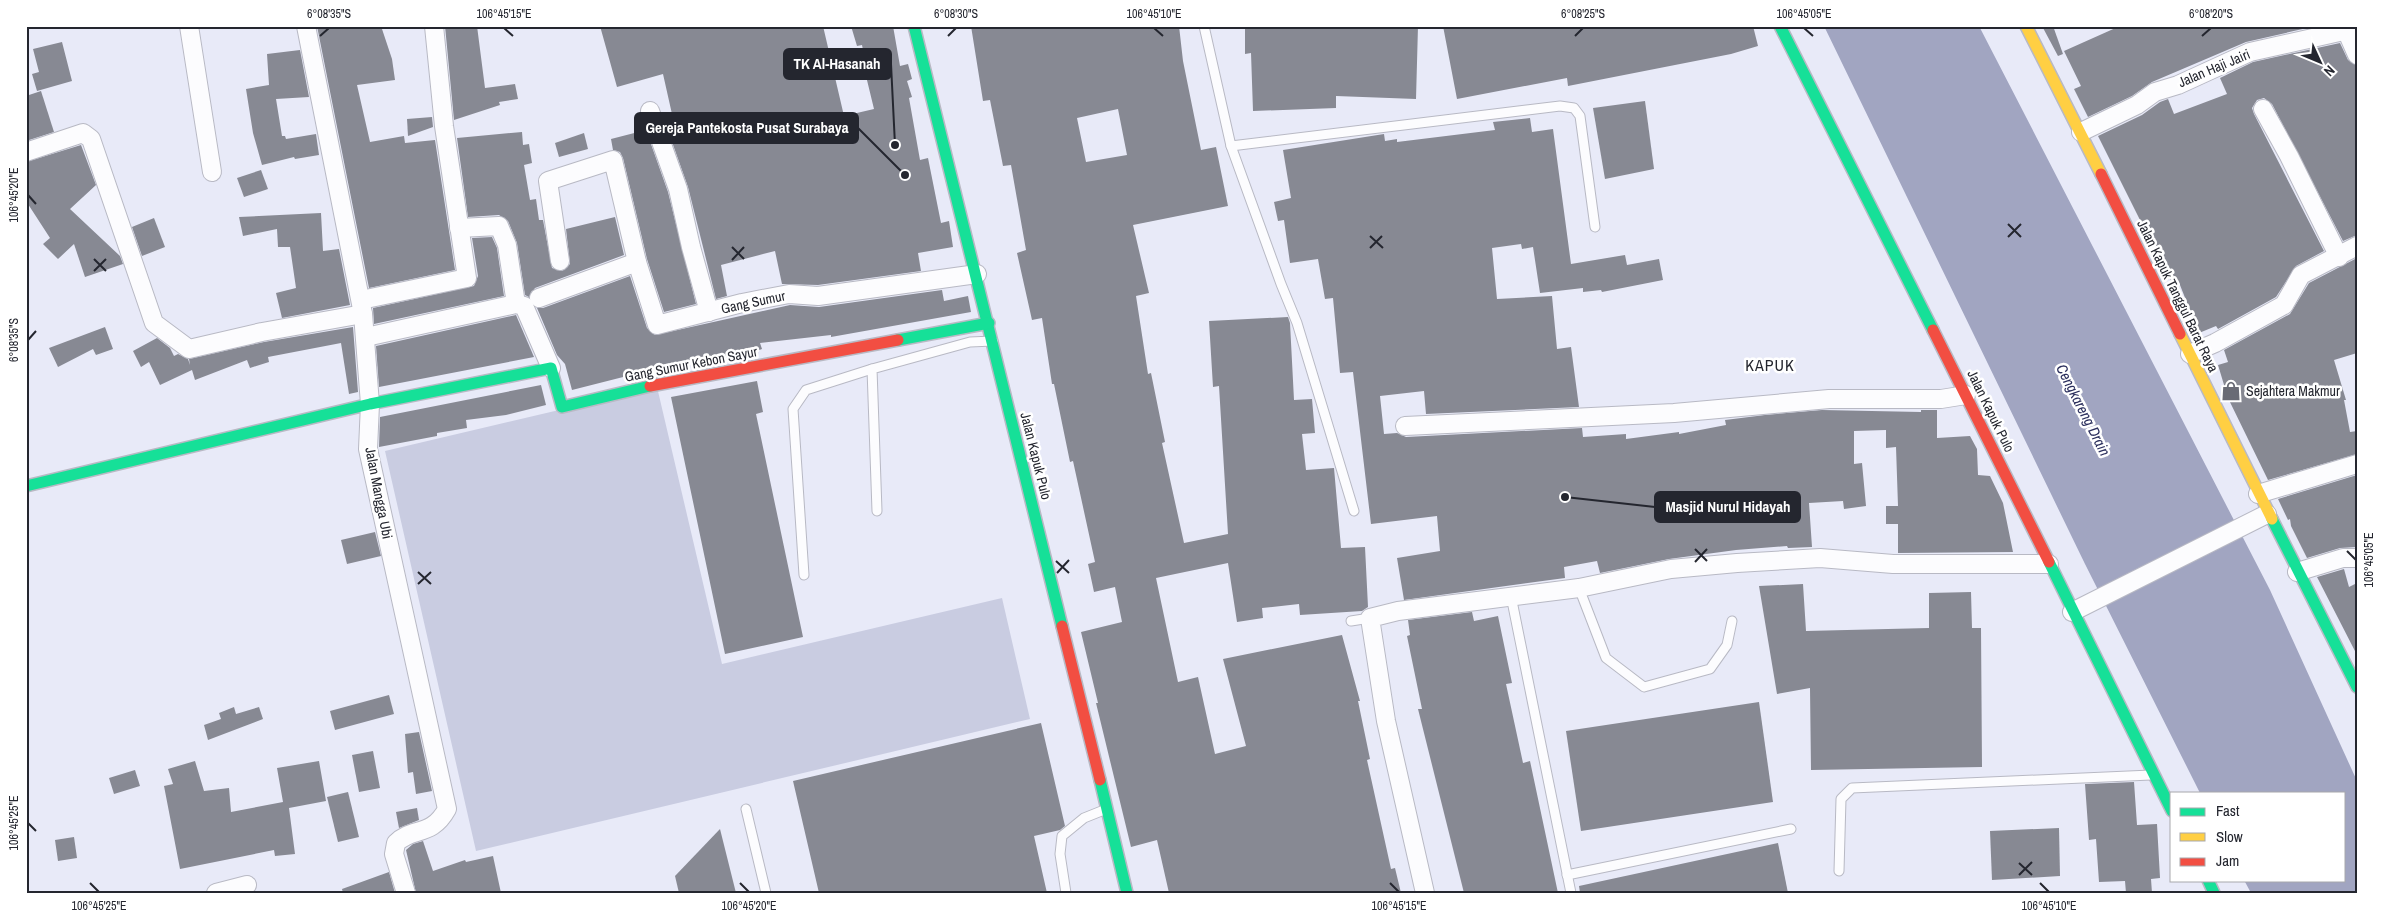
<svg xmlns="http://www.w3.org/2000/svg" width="2383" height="919" font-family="'Archivo Narrow',sans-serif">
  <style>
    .green { fill: #c9cce1 }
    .water { fill: #a1a5c1 }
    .building { fill: #878993; fill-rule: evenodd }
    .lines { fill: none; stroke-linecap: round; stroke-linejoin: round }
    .lane-casing { stroke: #b8b9c4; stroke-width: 11 }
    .street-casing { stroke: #b8b9c4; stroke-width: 20 }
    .fast-casing { stroke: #b8b9c4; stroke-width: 14 }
    .slow-casing { stroke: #b8b9c4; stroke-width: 14 }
    .jam-casing { stroke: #b8b9c4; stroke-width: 14 }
    .lane { stroke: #fcfcfe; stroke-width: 9 }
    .street { stroke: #fcfcfe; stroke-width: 18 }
    .fast { stroke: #16e098; stroke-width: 11 }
    .slow { stroke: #ffcf43; stroke-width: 11 }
    .jam { stroke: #f24e42; stroke-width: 11 }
    .ticks { fill: none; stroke: #24262f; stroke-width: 2 }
    .labels { text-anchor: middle; stroke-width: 5; stroke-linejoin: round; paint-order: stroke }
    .street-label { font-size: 14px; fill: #24262f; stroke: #fff }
    .poi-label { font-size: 14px; fill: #24262f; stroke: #fff; text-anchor: start }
    .water-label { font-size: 15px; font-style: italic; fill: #2b2f5d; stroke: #fff }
    .quarter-label { font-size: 16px; letter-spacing: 1px; fill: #24262f; stroke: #fff }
    .leader { fill: none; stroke: #24262f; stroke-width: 2 }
    .callout-dot { fill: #24262f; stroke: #fff; stroke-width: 2 }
    .callout { fill: #24262f; stroke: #24262f; stroke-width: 2 }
    .callout-label { font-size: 15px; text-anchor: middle; font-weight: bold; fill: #fff }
    .neatline { fill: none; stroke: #24262f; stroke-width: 2 }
    .ticks-label { font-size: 12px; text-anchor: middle; fill: #24262f }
  </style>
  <rect width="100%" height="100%" fill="#e8eaf8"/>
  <path class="green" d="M657,387L722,664L1002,598L1030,719L476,851L385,451Z"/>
  <path class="water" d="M1824,26H1979L2270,590L2357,781V893H2251L2244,880H2344V793H2200L2085,564Z"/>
  <g class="building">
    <path d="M317,26H381L392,59L395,80L357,85L370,142L404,136L405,143L435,140L455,270L369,288Z"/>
    <path d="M445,26H477L485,88L515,84L518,99L499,102L500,105L454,120Z"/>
    <path d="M600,26H823L844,116L874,109L866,76L868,75L862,45L857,46L851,26H893L900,66L908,64L912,79L907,81L912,97L909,98L920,160L928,158L941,223L949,221L953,247L918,253L921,271L818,285L782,284L775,251L721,265L727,296L716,299L688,187L666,125L674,123L663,74L617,87Z"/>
    <path d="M971,26H1179L1183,61L1201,150L1216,147L1228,206L1133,225L1149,293L1136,296L1148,374L1151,373L1165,442L1162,443L1184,543L1228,534L1219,386L1213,387L1209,321L1288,317L1290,323L1294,400L1312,399L1315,433L1302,434L1306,470L1334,468L1341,548L1365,547L1368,607L1362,611L1300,615L1299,604L1262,608L1263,618L1237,622L1228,563L1156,578L1178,682L1198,677L1215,754L1246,746L1223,659L1342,635L1360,701H1358L1370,759L1367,760L1391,869L1395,868L1401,893H1169L1157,840L1131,847L1096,703H1098L1081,632L1122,622L1115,587L1094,592L1088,564L1095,562L1073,461L1070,462L1054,384H1052L1042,318L1032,320L1017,253L1026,250L1011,165L1003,166L990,100L983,101ZM1118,109L1127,155L1086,162L1077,118Z"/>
    <path d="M1245,26H1418L1416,99L1336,96V108L1253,111L1251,53L1245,54Z"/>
    <path d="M1443,26H1753L1758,46L1731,54L1568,86L1567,78L1457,99Z"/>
    <path d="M2042,26H2053L2063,54L2058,56Z"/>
    <path d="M2120,26H2316L2246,42L2152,82L2132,96L2088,117L2074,89L2081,86L2064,51Z"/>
    <path d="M62,42L72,81L37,91L32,74L39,72L33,49Z"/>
    <path d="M2340,43L2348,60L2357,65V235L2343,241L2272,104L2264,98L2257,100L2252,108L2254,114L2324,251L2296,266L2276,297L2218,329L2216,326L2199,333L2178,280L2172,283L2159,249L2158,250L2146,224L2143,226L2098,136L2142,115L2160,102L2168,99L2174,114L2227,94L2220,78L2253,62Z"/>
    <path d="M300,50L309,97L276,99L282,136H285L286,139L316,134L319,155L295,159L294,157L262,165L253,133L246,89L269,85L267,54Z"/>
    <path d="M41,91L54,132L26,141V96Z"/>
    <path d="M1645,101L1654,169L1605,179L1593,108Z"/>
    <path d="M432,117L433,127L408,136L407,119Z"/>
    <path d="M1530,118L1532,132L1553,129L1571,264L1625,255L1627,265L1659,259L1663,280L1602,292L1601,290L1583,292V288L1540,293L1533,247L1522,249L1521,244L1492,248L1497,299L1552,296L1557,349L1571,347L1579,407L1426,414L1424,391L1380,396L1384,434L1397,433L1406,437L1582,428L1583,437L1626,434V439L1679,432V434L1726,425L1725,420L1765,415L1822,410L1921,412V410H1937V438L1970,436L1977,449L1978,475L1990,476L2003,503L2013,552L1898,553V524H1886V506H1898L1896,447L1886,448V430L1854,431V464L1862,463L1866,506L1844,509L1843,501L1809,503L1812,547L1788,548L1787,546L1736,550L1669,559L1600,573L1597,561L1564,567L1565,578L1404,600L1397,558L1440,551L1437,516L1371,524L1353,372L1340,373L1333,298L1325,299L1318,259L1290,263L1284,220L1278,221L1274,202L1291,198L1283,150L1384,134L1385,141L1397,139V142L1495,130L1493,122Z"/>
    <path d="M646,130L668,192L696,304L664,312L647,259L623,158L620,152L613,150L611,139Z"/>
    <path d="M522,132L523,145L529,144L532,163L524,165L530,200L536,199L539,220H543L552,268L562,271L570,264L566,229L615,217L624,255L535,288L529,297L525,295L517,243L508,221L499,215L468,217L457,138Z"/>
    <path d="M584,133L588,149L559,157L555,143Z"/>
    <path d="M81,145L96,185L70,209L120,256L123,264L85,277L74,244L58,259L43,244L50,238L26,201V162Z"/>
    <path d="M261,170L268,189L244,197L237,178Z"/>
    <path d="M321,213L323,251L339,249L350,305L282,318L276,293L296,288L290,247H278L277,229L243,236L239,217Z"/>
    <path d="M154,218L165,247L142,256L132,227Z"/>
    <path d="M492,237L497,248L504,296L374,324L373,308L474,286L478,276L472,238Z"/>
    <path d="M2357,258V353L2334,360L2346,400H2344L2350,432L2357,431V454L2268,480L2228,398L2218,365L2228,362L2224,350L2290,314L2309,283Z"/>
    <path d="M630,276L647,328L655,335L790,305L819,307L942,290L944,301L968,296L971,312L831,337V335L760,343L762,349L751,353L631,375L572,390L565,364L557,355L537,308H543Z"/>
    <path d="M516,315L534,357L379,387L376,346Z"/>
    <path d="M105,327L113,349L96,355L93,349L58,367L49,348Z"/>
    <path d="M353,327L358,392L349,394L341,343L268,357L269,362L250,368L247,360L195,380L192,370L160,385L149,362L141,367L133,351L157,338L170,348L174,356L178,354L188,359L190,365L189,359L264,342Z"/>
    <path d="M757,381L763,412L756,414L803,637L725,654L671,397Z"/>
    <path d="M541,385L546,405L506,415L466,420L467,428L437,433V436L379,447L380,417Z"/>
    <path d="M2357,475V547L2340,548L2307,558L2291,526L2290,519L2288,520L2278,499Z"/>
    <path d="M375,532L381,556L347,564L341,540Z"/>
    <path d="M2344,569L2349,587L2357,583V655L2317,577Z"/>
    <path d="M1803,584L1806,631L1929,628V593L1971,592L1972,628H1981L1982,767L1811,770L1810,688L1777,694L1759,586Z"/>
    <path d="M1472,612L1474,621L1498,616L1512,683L1506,684L1523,763L1530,761L1558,893H1464L1418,709H1422L1407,636L1410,635L1408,620Z"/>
    <path d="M389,695L394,714L335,730L330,711Z"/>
    <path d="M1759,702L1773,802L1581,831L1566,731Z"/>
    <path d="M234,707L236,714L259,707L263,719L208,740L204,725L221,719L219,713Z"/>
    <path d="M1041,723L1065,826L1060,830L1034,836L1047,893H819L793,781Z"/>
    <path d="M419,732L432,791L416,794L413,772L408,773L405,734Z"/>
    <path d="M373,751L380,788L359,792L352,755Z"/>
    <path d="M195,761L204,791L229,788L231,812L283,802L277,768L319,761L326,801L289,808L295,854L275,856L274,850L180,869L164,786L173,784L168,769Z"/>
    <path d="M135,770L140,786L114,794L109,778Z"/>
    <path d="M2134,782L2137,825L2157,824L2160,878L2151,879L2152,893H2126L2125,881L2099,882L2096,839L2089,840L2085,784Z"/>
    <path d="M348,792L359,837L338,842L327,797Z"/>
    <path d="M417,808L419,820L399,828L396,812Z"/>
    <path d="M2059,828L2060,876L1992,880L1990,831Z"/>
    <path d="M720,829L736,893H679L675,876Z"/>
    <path d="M74,837L77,858L58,861L55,840Z"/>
    <path d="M423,841L433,871L465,860L466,862L493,856L501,893H416L406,850L413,844Z"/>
    <path d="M1778,843L1788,893H1580L1579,886Z"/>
    <path d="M389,872L395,893H343L342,889Z"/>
  </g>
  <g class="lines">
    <defs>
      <g id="lane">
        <path d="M1204,26L1231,146L1281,284L1297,323L1354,511"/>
        <path d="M1231,146L1560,106L1574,108L1580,116L1595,227"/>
        <path d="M877,511L872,369L970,342L993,341"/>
        <path d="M804,575L793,409L806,390L872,369"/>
        <path d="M1579,588L1606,658L1644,687L1710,669L1727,645L1732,621"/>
        <path d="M1511,596L1571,893"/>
        <path d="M1351,621L1370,618"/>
        <path d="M746,809L766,893"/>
        <path d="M1839,871L1841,799L1852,788L2151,775"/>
        <path d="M1567,875L1791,829"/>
        <path d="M1066,893L1060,854L1062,836L1084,818L1104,810"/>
      </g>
      <g id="street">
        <path d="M189,26L212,172"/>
        <path d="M306,26L363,314L370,404L368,449L447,809C431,838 413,826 396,843L394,854L406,893"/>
        <path d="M2346,30L2357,55"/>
        <path d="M2263,109L2289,156L2339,257"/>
        <path d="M650,111L678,189L691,247L709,312"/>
        <path d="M2081,132L2137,105L2155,92L2178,85L2250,52L2357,28"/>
        <path d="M26,152L83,133L91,139L154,323L189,349L262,332L363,314"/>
        <path d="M459,228L499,226L507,245L516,304"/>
        <path d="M560,261L548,181L613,160L637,262L657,325L742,303L789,294L818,296L977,274"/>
        <path d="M539,298L637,262"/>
        <path d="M361,300L467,278L444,126L434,26"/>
        <path d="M366,337L516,304L524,306L551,368"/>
        <path d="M2190,354L2215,343L2284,305L2301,275L2357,246"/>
        <path d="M1405,426L1674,413L1829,399H1941L1966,395"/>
        <path d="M2258,494L2357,464"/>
        <path d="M2297,572L2343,558H2357"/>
        <path d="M2072,612L2267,514"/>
        <path d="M216,893L247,885"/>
        <path d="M1425,893L1386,721L1370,618L1398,611L1579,588L1671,569L1737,563L1820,558L1893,564H2049"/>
      </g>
      <g id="fast">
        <path d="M914,26L1062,626"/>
        <path d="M1780,26L1933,330"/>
        <path d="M898,340L989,323"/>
        <path d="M26,486L370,404L551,368L562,407L650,386"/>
        <path d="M2272,519L2357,687"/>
        <path d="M2049,562L2172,811"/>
        <path d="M1100,780L1127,893"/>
        <path d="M2208,880L2214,893"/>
      </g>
      <g id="slow">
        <path d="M2026,26L2101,174"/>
        <path d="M2180,334L2272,519"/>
      </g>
      <g id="jam">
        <path d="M2101,174L2180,334"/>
        <path d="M1933,330L2049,562"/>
        <path d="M650,386L898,340"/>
        <path d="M1062,626L1100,780"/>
      </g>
    </defs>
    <use href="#lane" class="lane-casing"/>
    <use href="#street" class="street-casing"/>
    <use href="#fast" class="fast-casing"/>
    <use href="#slow" class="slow-casing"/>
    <use href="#jam" class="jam-casing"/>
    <use href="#lane" class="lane"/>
    <use href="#street" class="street"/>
    <use href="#fast" class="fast"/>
    <use href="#slow" class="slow"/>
    <use href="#jam" class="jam"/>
  </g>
  <path class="ticks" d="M504,28L513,36M1154,28L1163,36M1804,28L1813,36M320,36L329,28M948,36L956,28M1575,36L1583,28M2202,36L2211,28M28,195L36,204M2008,224L2021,237M1370,236L1383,248M2008,237L2021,224M732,247L744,259M1370,248L1382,236M94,259L106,271M732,260L744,247M94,271L106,259M28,340L36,331M1695,549L1707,561M2347,551L2356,560M1056,561L1069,573M1695,562L1707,549M418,572L431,584M1057,573L1069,560M418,584L431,572M28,823L36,831M2019,863L2032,875M2019,875L2032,862M90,883L99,892M740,883L749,892M1390,883L1399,892M2040,883L2049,892"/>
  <defs>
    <symbol id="shop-bare" viewBox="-9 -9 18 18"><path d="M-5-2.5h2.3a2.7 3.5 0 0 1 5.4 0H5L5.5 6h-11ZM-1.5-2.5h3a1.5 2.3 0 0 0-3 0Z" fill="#696b75" stroke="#fff" stroke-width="2.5" paint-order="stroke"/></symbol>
  </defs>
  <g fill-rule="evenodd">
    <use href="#shop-bare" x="2217" y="377" width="28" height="28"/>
  </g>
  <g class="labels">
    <g class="street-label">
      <text transform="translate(2214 68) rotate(-23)" y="5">Jalan Haji Jairi</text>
      <text transform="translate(2178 296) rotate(64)" y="5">Jalan Kapuk Tanggul Barat Raya</text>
      <text transform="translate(753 302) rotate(-12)" y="5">Gang Sumur</text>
      <text transform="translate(691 364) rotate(-11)" y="5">Gang Sumur Kebon Sayur</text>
      <text transform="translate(1991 411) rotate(64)" y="5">Jalan Kapuk Pulo</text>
      <text transform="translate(1036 456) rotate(76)" y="5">Jalan Kapuk Pulo</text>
      <text transform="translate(379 493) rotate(79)" y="5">Jalan Mangga Ubi</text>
    </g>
    <g class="poi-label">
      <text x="2246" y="396">Sejahtera Makmur</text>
    </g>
    <g class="water-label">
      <text transform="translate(2083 410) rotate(63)" y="5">Cengkareng Drain</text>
    </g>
    <g class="quarter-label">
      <text x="1770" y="371">KAPUK</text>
    </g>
  </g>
  <path class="leader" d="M895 145L891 64M905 175L858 128M1565 497L1655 507"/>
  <g class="callout-dot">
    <circle cx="895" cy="145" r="5"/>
    <circle cx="905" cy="175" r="5"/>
    <circle cx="1565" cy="497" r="5"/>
  </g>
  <g class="callout">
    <rect x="784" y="49" width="107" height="30" rx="5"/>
    <rect x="635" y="113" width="223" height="30" rx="5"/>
    <rect x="1655" y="492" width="145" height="30" rx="5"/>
  </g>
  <g class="callout-label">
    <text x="837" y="69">TK Al-Hasanah</text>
    <text x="747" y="133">Gereja Pantekosta Pusat Surabaya</text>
    <text x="1728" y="512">Masjid Nurul Hidayah</text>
  </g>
  <rect width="2383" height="919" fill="none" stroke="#ffffff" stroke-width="55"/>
  <rect x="2170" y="792" width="175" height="90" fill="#ffffff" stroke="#a7a8ac"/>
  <rect x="2180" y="808" width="25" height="8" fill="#16e098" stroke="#a7a8ac"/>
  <text x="2216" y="816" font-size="15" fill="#24262f">Fast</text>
  <rect x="2180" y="833" width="25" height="8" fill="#ffcf43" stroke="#a7a8ac"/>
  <text x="2216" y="842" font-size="15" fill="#24262f">Slow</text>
  <rect x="2180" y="858" width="25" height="8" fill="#f24e42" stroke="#a7a8ac"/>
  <text x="2216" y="866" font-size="15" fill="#24262f">Jam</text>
  <g transform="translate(2320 62) rotate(134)" stroke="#ffffff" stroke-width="4" paint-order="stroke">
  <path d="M0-4L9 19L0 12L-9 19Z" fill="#24262f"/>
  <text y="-8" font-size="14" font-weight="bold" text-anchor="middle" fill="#24262f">N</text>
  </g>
  <rect x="28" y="28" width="2328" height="864" class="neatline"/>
  <g class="ticks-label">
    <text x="329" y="18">6°08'35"S</text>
    <text x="504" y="18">106°45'15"E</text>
    <text x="956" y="18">6°08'30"S</text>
    <text x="1154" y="18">106°45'10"E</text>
    <text x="1583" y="18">6°08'25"S</text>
    <text x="1804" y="18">106°45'05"E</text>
    <text x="2211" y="18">6°08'20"S</text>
    <text transform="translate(14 195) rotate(-90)" y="4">106°45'20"E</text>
    <text transform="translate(14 340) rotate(-90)" y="4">6°08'35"S</text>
    <text transform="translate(2369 560) rotate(-90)" y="4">106°45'05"E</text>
    <text transform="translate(14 823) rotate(-90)" y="4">106°45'25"E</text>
    <text x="99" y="910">106°45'25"E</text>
    <text x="749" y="910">106°45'20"E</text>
    <text x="1399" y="910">106°45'15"E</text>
    <text x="2049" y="910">106°45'10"E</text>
  </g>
</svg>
